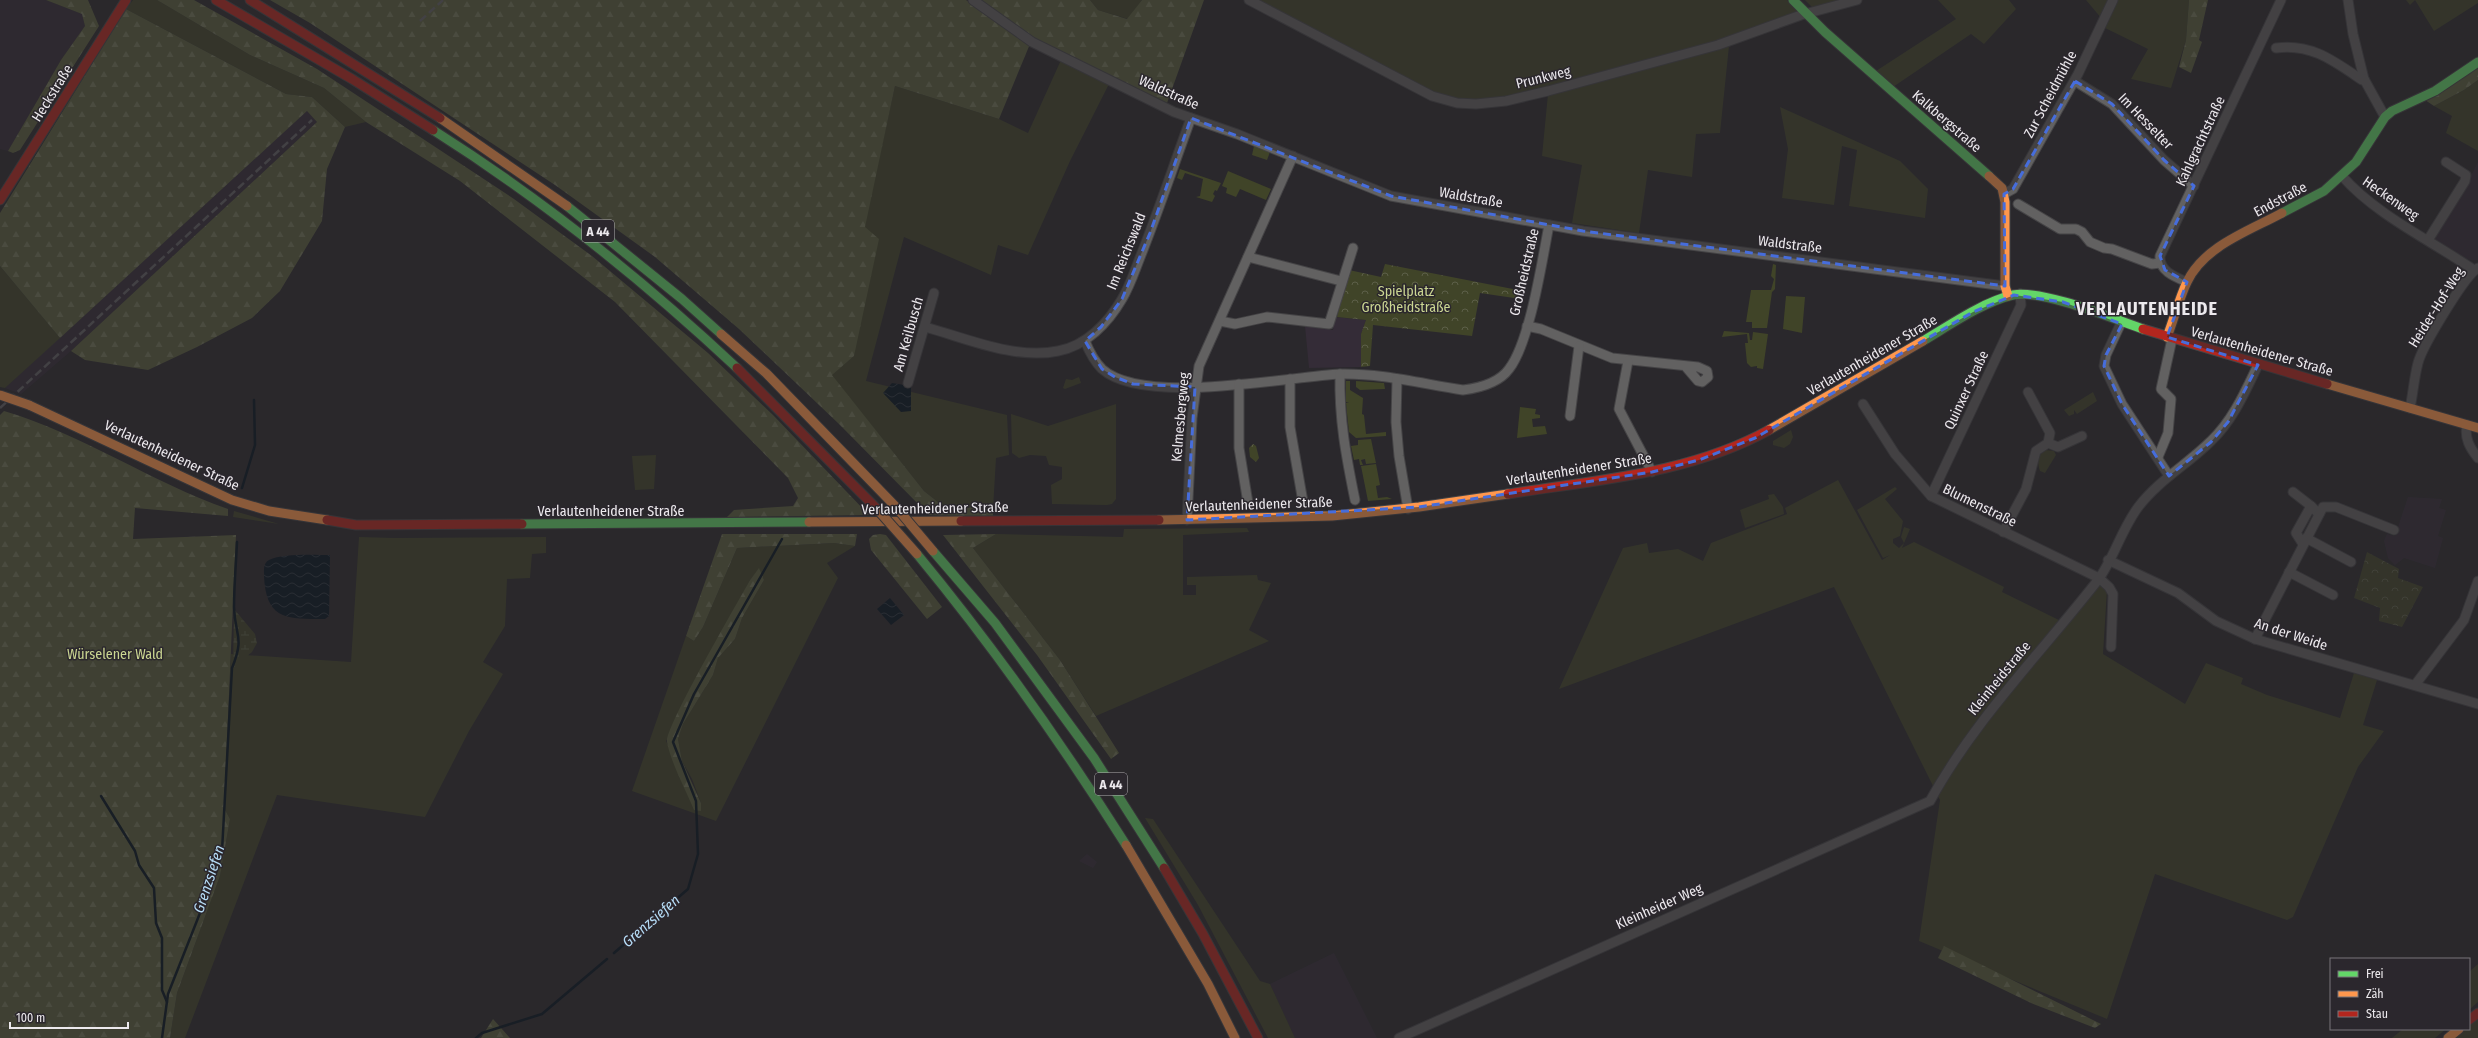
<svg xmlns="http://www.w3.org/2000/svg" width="2478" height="1038" font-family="'Fira Sans Condensed',sans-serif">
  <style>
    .built { fill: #342c37 }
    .grass { fill: #404428; fill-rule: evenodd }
    .forest { fill: url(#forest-firs) }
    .wetland { fill: url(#wetland-marsh) }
    .park { fill: url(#park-crowns) }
    .water { fill: url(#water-waves) }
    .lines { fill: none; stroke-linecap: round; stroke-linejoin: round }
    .stream { stroke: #04121d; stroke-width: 2.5 }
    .street-casing { stroke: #454446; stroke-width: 11 }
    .fast-casing { stroke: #454446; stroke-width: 11 }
    .slow-casing { stroke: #454446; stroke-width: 11 }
    .jam-casing { stroke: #454446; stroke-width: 11 }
    .street { stroke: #626161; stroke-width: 9 }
    .fast { stroke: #63d668; stroke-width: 9 }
    .slow { stroke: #ff974d; stroke-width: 9 }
    .jam { stroke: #b3261e; stroke-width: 9 }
    .rail { stroke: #615f62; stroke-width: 2.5; stroke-dasharray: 8 4; stroke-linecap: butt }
    .slow-bridge-casing { stroke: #454446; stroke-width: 11; stroke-linecap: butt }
    .slow-bridge { stroke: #ff974d; stroke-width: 9 }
    .marked { fill: none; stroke: #466ddc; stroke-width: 3; stroke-dasharray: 8 5; stroke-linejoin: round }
    .labels { text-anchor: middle; stroke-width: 3; stroke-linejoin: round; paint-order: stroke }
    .shield { fill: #2b272d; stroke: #b2afb3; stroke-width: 1 }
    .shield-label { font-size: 13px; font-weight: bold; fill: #ece9ed }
    .street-label { font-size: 14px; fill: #ece9ed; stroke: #2b272d }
    .park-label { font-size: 14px; fill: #cbd692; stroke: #2b272d }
    .water-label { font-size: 15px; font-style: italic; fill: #b6ddf7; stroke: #2b272d }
    .district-label { font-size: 18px; font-weight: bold; letter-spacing: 1px; fill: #ece9ed; stroke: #2b272d }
  </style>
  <defs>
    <pattern id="forest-firs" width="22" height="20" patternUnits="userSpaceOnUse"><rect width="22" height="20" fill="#595e3c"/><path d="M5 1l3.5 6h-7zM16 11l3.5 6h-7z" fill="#717558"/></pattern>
    <pattern id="wetland-marsh" width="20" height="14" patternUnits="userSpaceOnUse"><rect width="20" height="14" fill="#404428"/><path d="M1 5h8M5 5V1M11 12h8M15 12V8" fill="none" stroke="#5c5f48"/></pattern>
    <pattern id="park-crowns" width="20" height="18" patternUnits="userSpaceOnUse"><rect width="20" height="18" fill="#404428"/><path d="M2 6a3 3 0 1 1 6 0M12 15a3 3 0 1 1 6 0" fill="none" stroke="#5c5f48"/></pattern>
    <pattern id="water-waves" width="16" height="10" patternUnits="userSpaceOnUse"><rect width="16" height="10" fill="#04121d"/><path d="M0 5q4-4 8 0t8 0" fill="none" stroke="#29343e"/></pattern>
  </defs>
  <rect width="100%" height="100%" fill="#2a282c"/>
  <g class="built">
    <path d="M0,0H46L82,14L85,26L61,60L8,151L0,149Z"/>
    <path d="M307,111L317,122L71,351L21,394L5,388Z"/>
    <path d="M2478,162V260H2471L2463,259L2431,238L2468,182Z"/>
    <path d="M1335,317L1366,320L1361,334V367L1309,368L1305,326L1333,330Z"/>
    <path d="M2408,497L2442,499L2439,508L2446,510L2438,536L2443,538L2435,568L2404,558L2395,565L2388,558L2384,541L2387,534L2395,536Z"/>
    <path d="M1087,854L1097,862L1093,868L1079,861Z"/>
    <path d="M1334,953L1377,1038H1295L1270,984Z"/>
  </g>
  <g class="grass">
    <path d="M133,0H157L250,55L324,88L366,122L345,127L312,97L286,94L126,9Z"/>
    <path d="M1090,0H1142L1128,19L1098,10Z"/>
    <path d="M1258,0H1787L1797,10L1796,13L1717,43L1506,98C1473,102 1461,101 1430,91Z"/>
    <path d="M1805,0H1847L1814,9Z"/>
    <path d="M1938,0H2009L2016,9L1984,44L1971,34L1893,87L1876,71L1956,19Z"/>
    <path d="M2086,0H2189L2186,40L2171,88L2131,79L2148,49L2103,27L2102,19Z"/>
    <path d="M2406,0H2478V3L2434,31L2415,0L2410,5Z"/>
    <path d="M1729,46L1720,133L1696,134L1692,177L1648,170L1639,233L1572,223L1582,165L1542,156L1548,94Z"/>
    <path d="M1061,60L1109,84L1070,161L1028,255L998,245L991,275L904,237L866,381L1007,415L1009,455L996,458L993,509L943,506L924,491L831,375L854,356L864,227L895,86L999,119L1028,133Z"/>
    <path d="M2478,80V151L2446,133L2452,116L2434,106L2464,90Z"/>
    <path d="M1780,107L1900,161L1928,189L1925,218L1849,206L1857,150L1842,146L1834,205L1782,198L1788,149Z"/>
    <path d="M1254,146L1270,152L1267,160L1252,155Z"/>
    <path d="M1180,169L1221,183L1217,191L1215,190L1213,194L1215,196L1212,202L1196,197L1200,196L1203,179L1185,173L1182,180L1177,178Z"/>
    <path d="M1228,171L1271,189L1266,200L1240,189L1236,197L1226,193L1227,188L1222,186Z"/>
    <path d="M1773,264L1776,265L1775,289L1772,292L1767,328H1752V322H1746L1751,290H1771L1774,279L1771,276Z"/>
    <path d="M0,266L60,338L5,388L0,387Z"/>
    <path d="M1786,296L1805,297L1802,333L1783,329Z"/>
    <path d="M1724,331L1749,333L1750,340H1752L1753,332L1768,334L1763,369L1757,368V366L1751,367L1747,363L1745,343H1748L1747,334L1722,337Z"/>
    <path d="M1079,377L1081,383L1065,389L1063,388L1066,379L1072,380Z"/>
    <path d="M1346,381H1350V390L1363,398L1362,414L1364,415L1366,434L1386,432V436L1356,438L1349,432L1347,413L1357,412L1347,413L1346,403L1349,402H1346Z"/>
    <path d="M1356,381L1384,383L1385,389L1360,390L1356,387Z"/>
    <path d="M2093,392L2097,401L2077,414L2074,410V414L2069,416L2064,410Z"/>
    <path d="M1116,404V499L1112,504L1107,505L1052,504L1051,485L1062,479V467L1049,465L1046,456L1030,455L1019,458L1012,453L1011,414L1048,426Z"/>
    <path d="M1520,407L1536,409L1535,414L1540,415V418L1532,419L1533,427L1545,426L1547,434L1517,438Z"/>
    <path d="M1791,430L1793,437L1790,444L1784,448L1773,445V441Z"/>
    <path d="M1371,439L1376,463L1366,464L1365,459L1361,460L1363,465H1360L1359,459L1354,460L1351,446L1358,445V440Z"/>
    <path d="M2046,450L2054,451L2056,455L2045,473L2040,471C2037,463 2037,454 2046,450Z"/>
    <path d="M656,455L654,489L635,490L632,456Z"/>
    <path d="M1376,464L1380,485L1376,486L1378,498L1387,497L1392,499L1368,501L1361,466Z"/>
    <path d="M1838,480L1882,560L1890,555L1883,558L1857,510L1895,487L1897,489L1885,499L1903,521L1900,536L1893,539V543L1899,548L1904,543L1901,537L1904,527L1910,529L1902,548L1914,542L2004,587L2002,592L2067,624L2099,585L2107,590L2103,654L2185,704L2206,663L2243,678L2241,684L2267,695L2340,718L2354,673L2377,680L2363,725L2384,731L2358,767L2293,917L2287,920L2155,874L2107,1019L1919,941L1940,800L1834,587L1559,689L1623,548L1647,543L1649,553L1678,549L1703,561L1711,543L1787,514L1785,508Z"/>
    <path d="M1774,494L1783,507L1784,514L1745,528L1740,510L1769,499L1768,495Z"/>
    <path d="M234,511L279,524L233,517Z"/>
    <path d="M1247,528L1249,532L1183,535V595H1196V585H1187V577L1257,575L1258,580L1271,583L1249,630L1269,641L1096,716L1060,660L973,548L996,534L1123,537L1124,529Z"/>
    <path d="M359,537L395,538L546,537V553L532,554L530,578L507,579L505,626L483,662L503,674L469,731L425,817L277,795L185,1038H170L177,993L220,876L230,819L224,808L231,654L351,662Z"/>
    <path d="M834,543L855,546L827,563L838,578L716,821L632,791L686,636L694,641L703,627L737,548ZM759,569L764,580L742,618L735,639L718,658L713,675L683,724L678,739L682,761L692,779L701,803V811L666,741L750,580Z"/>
    <path d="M1145,818L1153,819L1260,981L1270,984L1295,1038H1268L1198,905Z"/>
    <path d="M2478,964V1002L2469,1010V972Z"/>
    <path d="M2478,1018V1038H2454L2465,1029H2469V1025Z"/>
    <path d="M2403,1029H2446L2435,1038H2392Z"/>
  </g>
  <g class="forest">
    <path d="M46,0H88L99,26L20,150L13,153L8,151L61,60L85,26L82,14Z"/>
    <path d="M157,0H194L317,69L514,199L592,256L708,353L773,415L869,515L727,517L734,510L793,506L798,498L788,478L615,302L460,181L366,122L324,88L250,55Z"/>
    <path d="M270,0H966L1030,44L999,119L895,86L865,227L879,239L854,356L832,375L924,491L943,506L993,509V517L929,515L839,424L739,329L655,257L555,185L310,23Z"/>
    <path d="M978,0H1090L1098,10L1127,19L1142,0H1204L1167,103L1034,39Z"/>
    <path d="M2189,0H2208L2199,40L2202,42L2191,73L2179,67L2186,40Z"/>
    <path d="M126,9L286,94L312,97L345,127L327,169L322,221L280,291L252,318L197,347L148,370L85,360L71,351L317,122L307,111L60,338L0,266V213Z"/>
    <path d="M2478,67V80L2464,90L2434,106L2425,100Z"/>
    <path d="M4,411C82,434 151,482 228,509V516L135,508L133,539L236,535L224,808L230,819L220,876L177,993L170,1038H0V415Z"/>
    <path d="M722,534H857L855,546L834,543L737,548L703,627L694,641L686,636Z"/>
    <path d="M880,534L886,535L942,607L927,619L871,550L869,539L873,535Z"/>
    <path d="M996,534L973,548L1060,660L1119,753L1111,759L1037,655L943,535Z"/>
    <path d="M759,568L764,580L742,618L735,639L718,658L713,675L683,724L678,739L682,761L701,803V811L694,810C686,790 671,763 667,742C664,729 738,602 750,580Z"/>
    <path d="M1944,946L2101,1024L2095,1028L2031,1003L1938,958Z"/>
    <path d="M493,1019L510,1038H481Z"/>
  </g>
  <path class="wetland" d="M234,609L255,634L257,643L252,652L233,668Z"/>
  <g class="park">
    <path d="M1385,264L1523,291L1521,299L1480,293L1472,336L1373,325L1370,366L1361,367V334L1366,320L1337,317L1349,270L1381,277Z"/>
    <path d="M1253,444L1256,446L1259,458L1256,462L1250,457L1249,448Z"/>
    <path d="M2367,552L2399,569L2398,578L2423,587L2402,627L2379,621L2380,608L2354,598Z"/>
  </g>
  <g class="water">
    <path d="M892,383L911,386V411L901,412L883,393Z"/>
    <path d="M330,555L329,616L325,619C288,619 266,621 264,576C264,570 263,563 269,560C283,553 314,555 330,555Z"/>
    <path d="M890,598L904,615L891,625L877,609Z"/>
  </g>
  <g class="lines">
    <g class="stream">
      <path d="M242,488L255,445L254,400"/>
      <path d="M101,796L135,851L139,865L154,888L156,923L162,938V990L167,1002"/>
      <path d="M614,953L688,889L698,854L696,801L673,742L694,694L782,539"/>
      <path d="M162,1038L168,994L217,870L222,851L232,668C245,636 235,637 234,607C234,586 236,564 237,542"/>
      <path d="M476,1038L482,1033L542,1014L607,959"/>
    </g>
    <defs>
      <g id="street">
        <path d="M973,0L1032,42L1174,112L1237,134L1391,196L1583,231L2005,286"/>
        <path d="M1249,0L1432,96L1457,103L1476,104L1506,101L1548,91L1718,45L1801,15L1857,0"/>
        <path d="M2348,0L2353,34L2364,79"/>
        <path d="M2276,48C2311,43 2334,61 2362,80L2364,79L2385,117"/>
        <path d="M2075,81L2112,104L2164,160L2194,186"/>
        <path d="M2342,176C2376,215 2432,241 2474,270"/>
        <path d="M2004,194L2013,189L2078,74L2113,0"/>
        <path d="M2018,204L2060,229H2076L2082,232L2090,242L2104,248L2112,249L2152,264L2160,263"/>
        <path d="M2428,240L2465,181L2466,175L2446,162"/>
        <path d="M1248,257L1341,281"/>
        <path d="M2187,282C2175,277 2159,271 2160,256L2281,0"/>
        <path d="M1220,321L1235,324L1267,317L1329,324L1353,248"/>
        <path d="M2121,323L2106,355L2104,366L2122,404L2169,476"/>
        <path d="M1527,326L1541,329L1612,358L1698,367L1707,371L1708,377L1702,382L1698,381L1686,367"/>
        <path d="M925,327C966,338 1015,360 1058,351C1086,346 1108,323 1122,299C1130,286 1135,270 1141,255C1159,210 1174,164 1191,118"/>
        <path d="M1085,341C1089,351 1094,361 1102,369C1143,406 1286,377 1340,374C1381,373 1423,384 1463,390C1479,388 1499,383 1509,369C1530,342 1542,261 1549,225"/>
        <path d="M1628,361L1619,409L1652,472"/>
        <path d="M1340,374C1339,419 1346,456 1355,500"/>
        <path d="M1290,379V427L1303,502"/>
        <path d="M1397,379L1396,422L1399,456L1408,509"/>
        <path d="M908,383L934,293"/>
        <path d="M1239,384V448L1248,503"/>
        <path d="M1863,404L1895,454L1931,496L2099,578L2109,587L2113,594L2111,647"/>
        <path d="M2410,408C2413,394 2414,378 2418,363C2422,347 2465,275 2478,268"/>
        <path d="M1570,416L1579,346"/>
        <path d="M2467,425C2464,438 2470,448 2478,458"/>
        <path d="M2048,443L2058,447L2082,436"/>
        <path d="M2158,457L2168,433L2171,399L2161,389L2172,339"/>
        <path d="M2293,492L2311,506"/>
        <path d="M1931,496L2021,305L2020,294"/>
        <path d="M1187,520L1192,418L1199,366L1293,156"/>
        <path d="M2003,532L2026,489L2036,451L2048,443L2050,433L2028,392"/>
        <path d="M2306,538L2351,562"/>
        <path d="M2303,544L2296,533L2311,506L2319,514"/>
        <path d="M2108,560L2178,593L2216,621L2255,639L2478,704"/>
        <path d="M2289,572L2333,595"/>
        <path d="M2255,639L2323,507H2336L2394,530"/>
        <path d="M2415,685L2464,620L2478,581"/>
        <path d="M1399,1038L1930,801C1975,719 2041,653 2098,580C2114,558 2122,528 2139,506C2159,480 2188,464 2211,441C2233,420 2245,392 2258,365"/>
      </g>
      <g id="fast">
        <path d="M1793,0L1825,32L1989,176"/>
        <path d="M433,130C542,199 643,280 737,368"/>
        <path d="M567,206L682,299L721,334"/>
        <path d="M2282,213L2324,191L2356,162L2385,117L2392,111L2435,91L2478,62"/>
        <path d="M1923,341C1950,325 1983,302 2013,295C2042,289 2114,319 2143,329"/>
        <path d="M522,524L809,522"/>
        <path d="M933,551L995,623L1094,758L1164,868"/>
        <path d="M917,554C993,646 1062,744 1126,845"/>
      </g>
      <g id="slow">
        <path d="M440,118L567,206"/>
        <path d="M1989,176L2002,188L2005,202V286L2008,296"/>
        <path d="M721,334L767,374L896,507"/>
        <path d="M2167,337C2174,319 2179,299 2187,282C2204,246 2249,231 2282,213"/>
        <path d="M2327,384L2478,428"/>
        <path d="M29,405L232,500L269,511L327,520"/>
        <path d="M1769,430L1923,341"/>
        <path d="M1159,520L1332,516L1419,507L1508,494"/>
        <path d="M809,522L961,521"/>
        <path d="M1126,845L1208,984L1235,1038"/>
        <path d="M2448,1038L2459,1029"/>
      </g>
      <g id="jam">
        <path d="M216,0L352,79L433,130"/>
        <path d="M250,0L440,118"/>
        <path d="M0,200L126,0"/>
        <path d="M2143,329L2327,384"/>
        <path d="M737,368L878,510"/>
        <path d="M1508,494C1596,480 1690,474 1769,430"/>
        <path d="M327,520L356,525L522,524"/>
        <path d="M961,521L1159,520"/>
        <path d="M1164,868L1203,934L1258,1038"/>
        <path d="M2469,1020L2478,1013"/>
      </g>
    </defs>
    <use href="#street" class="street-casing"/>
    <use href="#fast" class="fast-casing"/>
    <use href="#slow" class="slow-casing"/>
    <use href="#jam" class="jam-casing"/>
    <use href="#street" class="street"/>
    <use href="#fast" class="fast"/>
    <use href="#slow" class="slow"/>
    <use href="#jam" class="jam"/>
    <g class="rail">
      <path d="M420,21L443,0"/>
      <path d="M0,408L312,120"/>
    </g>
    <defs>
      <g id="slow-bridge">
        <path d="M0,395L29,405"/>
        <path d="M896,507L933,551"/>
        <path d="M878,510L917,554"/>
      </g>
    </defs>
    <use href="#slow-bridge" class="slow-bridge-casing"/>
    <use href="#slow-bridge" class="slow-bridge"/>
  </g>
  <path d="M0 0H2478V1038H0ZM2075,81L2112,104L2164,160L2194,186L2160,256L2165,270L2187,282L2167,337L2258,365L2228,422L2211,442L2169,476L2122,404L2104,366L2106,355L2122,324L2063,302L2014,295L1973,312L1755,438L1699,460L1652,472L1419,507L1187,520L1195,387L1133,384L1115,377L1102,369L1085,341L1101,327L1122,299L1150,233L1191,118L1391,196L1583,231L2005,286L2004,194L2013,189Z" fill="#2a282c" fill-opacity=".55" fill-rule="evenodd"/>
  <path class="marked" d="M2075,81L2112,104L2164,160L2194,186L2160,256L2165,270L2187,282L2167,337L2258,365L2228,422L2211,442L2169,476L2122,404L2104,366L2106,355L2122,324L2063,302L2014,295L1973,312L1755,438L1699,460L1652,472L1419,507L1187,520L1195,387L1133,384L1115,377L1102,369L1085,341L1101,327L1122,299L1150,233L1191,118L1391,196L1583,231L2005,286L2004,194L2013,189Z"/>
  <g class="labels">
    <g class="shield">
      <rect x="582" y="220" width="32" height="22" rx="3"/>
      <rect x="1095" y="773" width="32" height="22" rx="3"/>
    </g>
    <g class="shield-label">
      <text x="598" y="236">A 44</text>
      <text x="1111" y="789">A 44</text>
    </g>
    <g class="street-label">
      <text transform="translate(1543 77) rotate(-14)" y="5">Prunkweg</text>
      <text transform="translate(1169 92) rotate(24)" y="5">Waldstraße</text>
      <text transform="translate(52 93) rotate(-58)" y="5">Heckstraße</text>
      <text transform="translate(2050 94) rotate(-62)" y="5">Zur Scheidmühle</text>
      <text transform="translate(1947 121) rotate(41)" y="5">Kalkbergstraße</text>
      <text transform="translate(2146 121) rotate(46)" y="5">Im Hesselter</text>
      <text transform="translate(2200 141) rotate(-65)" y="5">Kahlgrachtstraße</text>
      <text transform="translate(1471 197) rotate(10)" y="5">Waldstraße</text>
      <text transform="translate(2391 198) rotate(35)" y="5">Heckenweg</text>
      <text transform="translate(2280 199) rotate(-28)" y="5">Endstraße</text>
      <text transform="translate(1790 244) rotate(7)" y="5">Waldstraße</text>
      <text transform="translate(1126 251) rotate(-68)" y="5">Im Reichswald</text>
      <text transform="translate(1524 272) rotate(-77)" y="5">Großheidstraße</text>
      <text transform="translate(2436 307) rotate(-58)" y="5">Heider-Hof-Weg</text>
      <text transform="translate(908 334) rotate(-74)" y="5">Am Keilbusch</text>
      <text transform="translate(2262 351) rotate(16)" y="5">Verlautenheidener Straße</text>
      <text transform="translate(1872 355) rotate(-30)" y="5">Verlautenheidener Straße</text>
      <text transform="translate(1966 390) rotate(-65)" y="5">Quinxer Straße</text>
      <text transform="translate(1180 417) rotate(-85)" y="5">Kelmesbergweg</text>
      <text transform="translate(172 455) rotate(25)" y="5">Verlautenheidener Straße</text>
      <text transform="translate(1579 469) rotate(-9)" y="5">Verlautenheidener Straße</text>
      <text transform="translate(1259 504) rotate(-2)" y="5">Verlautenheidener Straße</text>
      <text transform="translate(1980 505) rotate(26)" y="5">Blumenstraße</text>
      <text transform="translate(935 508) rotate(-1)" y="5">Verlautenheidener Straße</text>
      <text x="611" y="516">Verlautenheidener Straße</text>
      <text transform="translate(2291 634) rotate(18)" y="5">An der Weide</text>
      <text transform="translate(1999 678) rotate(-51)" y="5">Kleinheidstraße</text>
      <text transform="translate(1659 906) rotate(-24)" y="5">Kleinheider Weg</text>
    </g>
    <g class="park-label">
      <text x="1406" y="296">Spielplatz<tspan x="1406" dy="16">Großheidstraße</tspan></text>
      <text x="115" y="659">Würselener Wald</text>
    </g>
    <g class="water-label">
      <text transform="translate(209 879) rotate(-72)" y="5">Grenzsiefen</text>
      <text transform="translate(651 921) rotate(-41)" y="5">Grenzsiefen</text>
    </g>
    <g class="district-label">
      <text x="2147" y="315">VERLAUTENHEIDE</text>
    </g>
  </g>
  <rect x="2330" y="958" width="140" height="72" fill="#2b272d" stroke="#78757a"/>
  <rect x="2338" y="971" width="20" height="6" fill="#63d668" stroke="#78757a"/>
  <text x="2366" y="978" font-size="12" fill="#ece9ed">Frei</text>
  <rect x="2338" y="991" width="20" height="6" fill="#ff974d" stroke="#78757a"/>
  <text x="2366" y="998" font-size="12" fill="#ece9ed">Zäh</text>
  <rect x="2338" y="1011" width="20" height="6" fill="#b3261e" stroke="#78757a"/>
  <text x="2366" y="1018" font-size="12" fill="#ece9ed">Stau</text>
  <path d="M10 1022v6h118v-6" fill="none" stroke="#ece9ed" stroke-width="2"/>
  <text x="16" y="1022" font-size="12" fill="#ece9ed" stroke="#2b272d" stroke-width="3" paint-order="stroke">100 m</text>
</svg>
